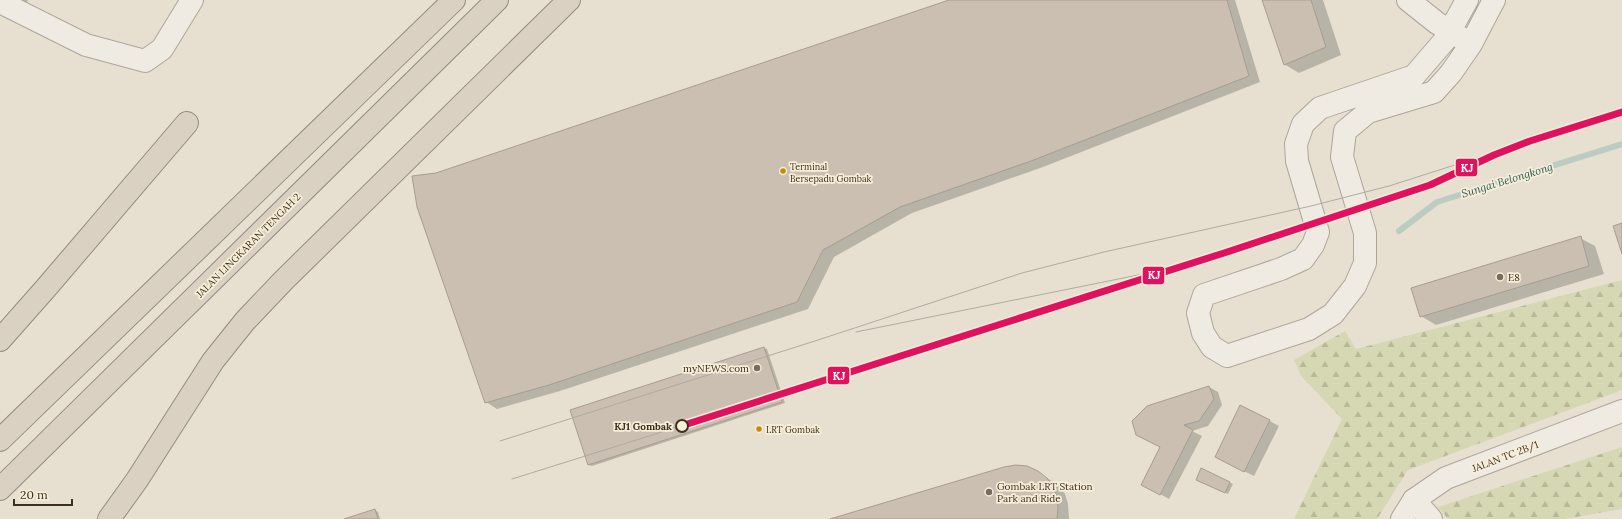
<svg xmlns="http://www.w3.org/2000/svg" width="1622" height="519" font-family="Lora,serif">
  <style>
    .forest { fill: url(#forest-firs) }
    .shadow { fill: #0003 }
    .lines { fill: none; stroke-linecap: round; stroke-linejoin: round }
    .stream { stroke: #bcccc2; stroke-width: 6 }
    .building { fill: #cbbfb2; stroke: #a89c90 }
    .minor-casing { stroke: #ada599; stroke-width: 24 }
    .highway-casing { stroke: #928b80; stroke-width: 24 }
    .minor { stroke: #efebe3; stroke-width: 22 }
    .highway { stroke: #dad1c2; stroke-width: 22 }
    .tram { stroke: #afaaa2; stroke-width: 1 }
    .rail-1-casing { stroke: #f7eed8; stroke-width: 10 }
    .rail-1 { stroke: #e0115f; stroke-width: 7 }
    .bus-dot { fill: #c88808; stroke: #f7eed8; stroke-width: 1.5 }
    .poi-dot { fill: #786c5e; stroke: #f7eed8; stroke-width: 1.5 }
    .stop-dot { fill: #f7eed8; stroke: #3d2e20; stroke-width: 2 }
    .labels { text-anchor: middle; stroke-width: 3.5; stroke-linejoin: round; paint-order: stroke }
    .bus-label { font-size: 9px; fill: #3d2e20; stroke: #f7eed8; text-anchor: start }
    .street-label { font-size: 10px; fill: #3d2e20; stroke: #f7eed8 }
    .poi-label { font-size: 10px; fill: #3d2e20; stroke: #f7eed8; text-anchor: start }
    .stop-label { font-size: 10px; font-weight: bold; fill: #3d2e20; stroke: #f7eed8; text-anchor: end }
    .water-label { font-size: 11px; font-style: italic; fill: #2f5d5a; stroke: #f7eed8 }
    .line-badge { stroke: #f7eed8; stroke-width: 1.5 }
    .badge-label { font-size: 11px; text-anchor: middle; font-weight: bold; fill: #fff }
  </style>
  <defs>
    <pattern id="forest-firs" width="22" height="20" patternUnits="userSpaceOnUse"><rect width="22" height="20" fill="#d6d7b3"/><path d="M5 1l3.5 6h-7zM16 11l3.5 6h-7z" fill="#b9b99a"/></pattern>
  </defs>
  <rect width="100%" height="100%" fill="#e7e0d1"/>
  <g class="forest">
    <path d="M1622,280V390L1408,470L1377,519H1294L1342,419L1301,376L1294,360L1345,331L1356,349Z"/>
    <path d="M1622,447V509L1565,519H1448L1438,507Z"/>
  </g>
  <g class="shadow">
    <path d="M15,0H28L25,6Z"/>
    <path d="M952,0H1235L1260,82L1043,167L912,213L834,257L808,309L560,391L497,409L486,402L437,174Z"/>
    <path d="M1263,0H1323L1341,55L1299,73L1284,64Z"/>
    <path d="M1580,238L1595,246L1604,274L1436,325L1421,316Z"/>
    <path d="M764,348L767,349L785,403L592,466L589,465L571,411Z"/>
    <path d="M1209,387L1218,392L1222,405L1208,426L1192,431L1202,436L1169,499L1142,484Z"/>
    <path d="M1241,406L1279,426L1254,476L1225,462Z"/>
    <path d="M1202,470L1233,484L1228,494L1200,481Z"/>
    <path d="M1037,472L1058,485L1065,494L1068,504L1069,519H834Z"/>
    <path d="M375,510L378,512L380,519H347Z"/>
  </g>
  <g class="lines">
    <path class="stream" d="M1399,231L1437,202L1622,144"/>
  </g>
  <g class="building">
    <path d="M949,0H1227L1249,76L1031,161L900,207L823,250L797,302L549,385L485,403L417,207L412,176L436,173Z"/>
    <path d="M1262,0H1311L1326,47L1284,65Z"/>
    <path d="M1622,223V254L1613,226Z"/>
    <path d="M1581,236L1589,266L1420,317L1411,288Z"/>
    <path d="M764,347L782,402L588,465L570,410Z"/>
    <path d="M1209,386L1214,399L1199,421L1184,425L1193,430L1160,495L1141,485L1160,447L1136,435L1132,421L1147,406Z"/>
    <path d="M1240,405L1270,420L1244,472L1215,457Z"/>
    <path d="M1016,465L1027,466L1038,471L1047,478L1053,487L1057,497L1058,508L1057,519H830L1004,467Z"/>
    <path d="M1201,468L1230,482L1225,493L1196,480Z"/>
    <path d="M375,509L378,519H344Z"/>
  </g>
  <g class="lines">
    <defs>
      <g id="minor">
        <path d="M1408,0L1437,23L1463,39"/>
        <path d="M1467,0L1445,40L1414,76L1320,108L1303,124L1296,144L1297,161L1318,232L1313,245L1303,259L1281,269L1204,295L1198,313L1203,333L1212,347L1227,356L1309,329L1333,314L1355,286L1365,263V233L1342,157L1345,131L1368,112L1434,92L1451,73L1471,44L1494,0"/>
        <path d="M0,2L86,45L145,61L162,49L192,0"/>
        <path d="M1414,500L1431,519"/>
        <path d="M1402,519L1414,500L1446,478L1622,411"/>
      </g>
      <g id="highway">
        <path d="M0,340L46,288L187,123"/>
        <path d="M0,440L454,0"/>
        <path d="M0,489L497,0"/>
        <path d="M109,519L137,480L213,361L245,321L284,280L569,0"/>
      </g>
    </defs>
    <use href="#minor" class="minor-casing"/>
    <use href="#highway" class="highway-casing"/>
    <use href="#minor" class="minor"/>
    <use href="#highway" class="highway"/>
    <g class="tram">
      <path d="M856,332L1158,271L1224,253"/>
      <path d="M500,441L818,340L1022,273L1104,252L1311,206L1389,186L1530,141"/>
      <path d="M512,479L681,426"/>
    </g>
    <defs>
      <path id="rail-1" d="M681,426L1224,253L1430,185L1494,155L1530,141L1622,112"/>
    </defs>
    <use href="#rail-1" class="rail-1-casing"/>
    <use href="#rail-1" class="rail-1"/>
  </g>
  <g class="bus-dot">
    <circle cx="783" cy="171" r="3.5"/>
    <circle cx="759" cy="429" r="3.5"/>
  </g>
  <g class="poi-dot">
    <circle cx="1500" cy="277" r="4"/>
    <circle cx="757" cy="368" r="4"/>
    <circle cx="989" cy="492" r="4"/>
  </g>
  <circle class="stop-dot" cx="682" cy="426" r="6"/>
  <g class="labels">
    <g class="bus-label">
      <text x="790" y="170">Terminal<tspan x="790" dy="12">Bersepadu Gombak</tspan></text>
      <text x="766" y="433">LRT Gombak</text>
    </g>
    <g class="street-label">
      <text transform="translate(248 245) rotate(-45)" y="4">JALAN LINGKARAN TENGAH 2</text>
      <text transform="translate(1505 456) rotate(-21)" y="4">JALAN TC 2B/1</text>
    </g>
    <g class="poi-label">
      <text x="1508" y="281">E8</text>
      <text x="749" y="372" text-anchor="end">myNEWS.com</text>
      <text x="997" y="490">Gombak LRT Station<tspan x="997" dy="12">Park and Ride</tspan></text>
    </g>
    <g class="stop-label">
      <text x="672" y="430">KJ1 Gombak</text>
    </g>
    <g class="water-label">
      <text transform="translate(1507 180) rotate(-17)" y="4">Sungai Belongkong</text>
    </g>
  </g>
  <g class="line-badge">
    <rect x="1455" y="158" width="23" height="19" rx="4" fill="#e0115f"/>
    <rect x="1142" y="266" width="23" height="19" rx="4" fill="#e0115f"/>
    <rect x="827" y="366" width="23" height="19" rx="4" fill="#e0115f"/>
  </g>
  <g class="badge-label">
    <text x="1467" y="172">KJ</text>
    <text x="1154" y="279">KJ</text>
    <text x="839" y="380">KJ</text>
  </g>
  <path d="M14 499v6h58v-6" fill="none" stroke="#3d2e20" stroke-width="2"/>
  <text x="20" y="499" font-size="12" fill="#3d2e20" stroke="#f7eed8" stroke-width="3" paint-order="stroke">20 m</text>
</svg>
